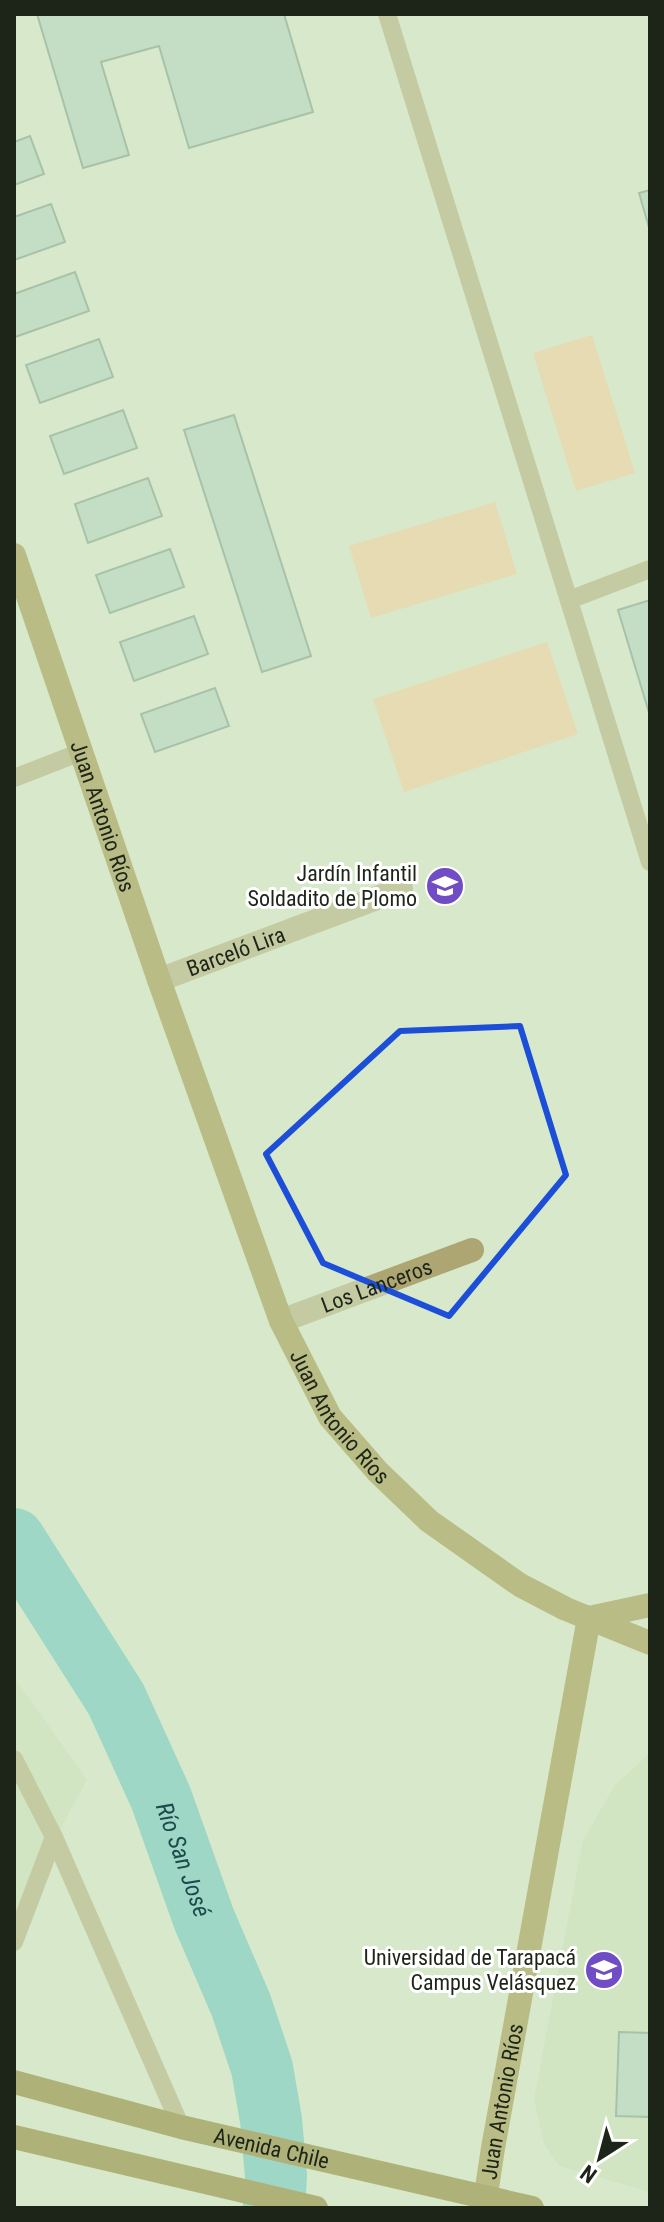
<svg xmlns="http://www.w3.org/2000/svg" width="664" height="2222" font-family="'Roboto Condensed',sans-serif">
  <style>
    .built { fill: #c9e0bb }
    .green { fill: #f9c995 }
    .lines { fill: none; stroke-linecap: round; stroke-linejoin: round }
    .river { stroke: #5bc1c3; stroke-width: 62 }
    .building { fill: #acd1bf; stroke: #6e9281; stroke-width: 2 }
    .lane { stroke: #ada572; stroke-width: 18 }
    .street { stroke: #ada572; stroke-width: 24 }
    .secondary { stroke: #948632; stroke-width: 24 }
    .primary { stroke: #7d7016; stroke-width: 24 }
    .marked { fill: none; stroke: #1d4ed8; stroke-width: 6; stroke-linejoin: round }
    .labels { text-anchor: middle; stroke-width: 6; stroke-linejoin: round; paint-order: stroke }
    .street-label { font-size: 22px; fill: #1d2418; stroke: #fff }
    .poi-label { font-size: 22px; fill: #1d2418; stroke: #fff; text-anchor: end }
    .water-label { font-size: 24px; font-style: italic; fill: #1d4b4c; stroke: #fff }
  </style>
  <rect width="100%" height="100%" fill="#d7e9ca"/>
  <g class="built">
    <path d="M14,1677L87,1780L14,1914Z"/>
    <path d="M650,1753V2192L559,2166L544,2144L534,2099L583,1840L615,1785Z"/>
  </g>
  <g class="green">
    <path d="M592,335L635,473L576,491L533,353Z"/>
    <path d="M495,502L517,574L371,618L349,546Z"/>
    <path d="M547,642L578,734L404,792L373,699Z"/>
  </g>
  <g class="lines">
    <path class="river" id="s1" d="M14,1539L116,1699L161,1798L204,1919L241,2005L262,2068L271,2120L276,2176L274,2208"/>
  </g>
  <g class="building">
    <path d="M37,14H284L313,112L189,148L159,46L101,62L129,155L83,168Z"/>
    <path d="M30,136L44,174L14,185V142Z"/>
    <path d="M650,190V231L639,193Z"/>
    <path d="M51,204L65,242L14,260V217Z"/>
    <path d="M75,272L89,311L15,337L14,294Z"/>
    <path d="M99,339L113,377L40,403L26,365Z"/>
    <path d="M123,410L137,448L64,474L50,436Z"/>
    <path d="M234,415L311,656L262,672L184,430Z"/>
    <path d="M148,478L162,516L88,543L75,504Z"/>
    <path d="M170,549L184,587L110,613L96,575Z"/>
    <path d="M650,600V716L618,610Z"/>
    <path d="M194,616L208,654L134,681L120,642Z"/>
    <path d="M215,688L229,726L155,752L141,714Z"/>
    <path d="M619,2032L650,2033V2117L616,2116Z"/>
  </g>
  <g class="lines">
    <g class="lane">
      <path d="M387,14L650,862"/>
      <path d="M569,600L650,569"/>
      <path d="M14,778L81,752"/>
      <path d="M14,1759L54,1837"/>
      <path d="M14,1942L54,1837L181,2127"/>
    </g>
    <g class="street">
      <path id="s2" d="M159,980L401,889"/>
      <path id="s3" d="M281,1321L472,1250"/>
    </g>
    <g class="secondary">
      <path id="s4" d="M14,555L159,980L281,1321L330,1417L378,1472L429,1521L520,1585L566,1609L650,1643"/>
      <path d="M589,1618L650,1605"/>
      <path id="s5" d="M484,2208L493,2148L589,1618"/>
    </g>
    <g class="primary">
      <path id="s6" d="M14,2082L181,2127L532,2208"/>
      <path d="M14,2137L316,2208"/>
    </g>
  </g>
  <path d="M0 0H664V2222H0ZM520,1026L566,1175L449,1316L323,1263L266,1154L400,1031Z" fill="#d7e9ca" fill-opacity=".55" fill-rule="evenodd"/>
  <path class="marked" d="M520,1026L566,1175L449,1316L323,1263L266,1154L400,1031Z"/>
  <defs>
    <symbol id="school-disc" viewBox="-11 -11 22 22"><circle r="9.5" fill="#704cc5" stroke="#fff"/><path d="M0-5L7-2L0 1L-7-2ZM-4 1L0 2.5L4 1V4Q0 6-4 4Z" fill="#fff"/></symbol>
    <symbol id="university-disc" viewBox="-11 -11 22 22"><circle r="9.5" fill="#704cc5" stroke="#fff"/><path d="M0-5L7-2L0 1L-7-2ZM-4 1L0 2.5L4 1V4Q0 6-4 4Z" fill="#fff"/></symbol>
  </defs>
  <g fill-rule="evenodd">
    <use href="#school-disc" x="423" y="864" width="44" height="44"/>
    <use href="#university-disc" x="582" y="1948" width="44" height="44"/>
  </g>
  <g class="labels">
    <g class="street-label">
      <text dy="8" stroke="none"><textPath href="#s4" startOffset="276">Juan Antonio Ríos</textPath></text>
      <text dy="8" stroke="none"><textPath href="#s2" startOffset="82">Barceló Lira</textPath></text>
      <text dy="8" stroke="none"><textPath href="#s3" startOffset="102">Los Lanceros</textPath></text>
      <text dy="8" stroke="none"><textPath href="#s4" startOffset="924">Juan Antonio Ríos</textPath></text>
      <text dy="8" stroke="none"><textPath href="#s5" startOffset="108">Juan Antonio Ríos</textPath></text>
      <text dy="8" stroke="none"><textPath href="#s6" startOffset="266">Avenida Chile</textPath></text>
    </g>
    <g class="poi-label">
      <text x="417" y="881">Jardín Infantil<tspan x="417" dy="25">Soldadito de Plomo</tspan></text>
      <text x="576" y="1965">Universidad de Tarapacá<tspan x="576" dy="25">Campus Velásquez</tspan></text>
    </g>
    <g class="water-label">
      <text dy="8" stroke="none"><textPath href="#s1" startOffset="364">Río San José</textPath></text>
    </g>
  </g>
  <rect width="664" height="2222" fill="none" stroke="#1d2418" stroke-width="32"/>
  <g transform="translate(600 2158) rotate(216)" stroke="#ffffff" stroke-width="6" paint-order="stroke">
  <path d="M0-6L14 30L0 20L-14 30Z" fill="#1d2418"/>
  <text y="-12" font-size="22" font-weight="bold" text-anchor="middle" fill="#1d2418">N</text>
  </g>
</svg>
